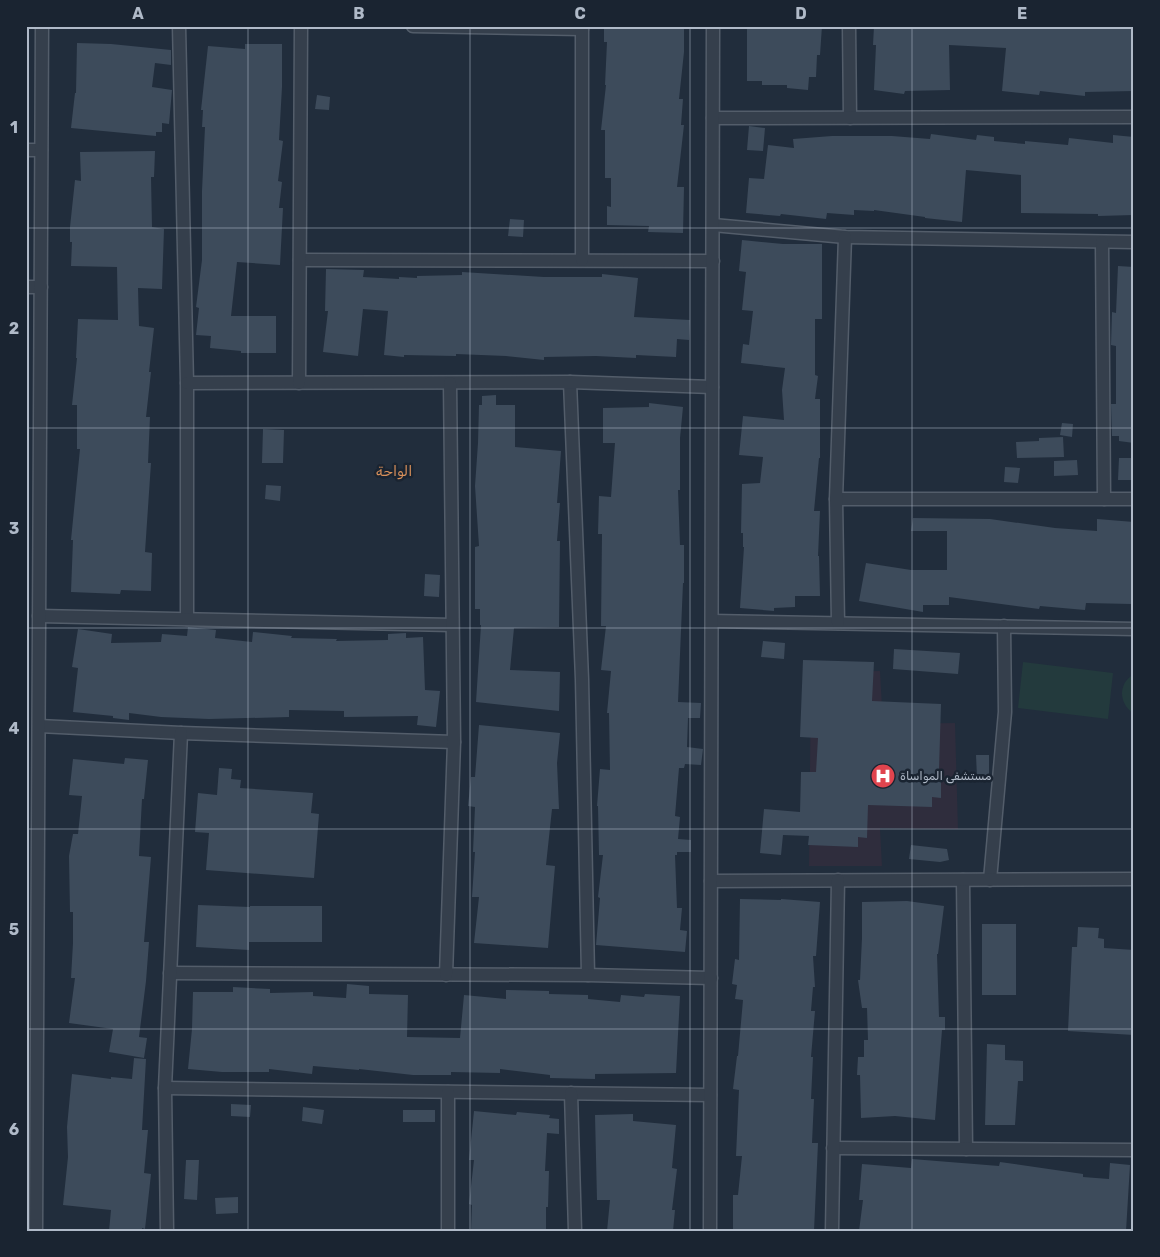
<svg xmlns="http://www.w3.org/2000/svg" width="1160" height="1257" font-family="Rubik,'Noto Naskh Arabic',sans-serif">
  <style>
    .medical { fill: #2f2d3d }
    .green { fill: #233a3d }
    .building { fill: #3d4b5b }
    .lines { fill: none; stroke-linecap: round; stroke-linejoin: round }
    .street-casing { stroke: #535d6a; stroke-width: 15 }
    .street { stroke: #353f4c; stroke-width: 12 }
    .grid { fill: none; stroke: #b0bac8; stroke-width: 1; stroke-opacity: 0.55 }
    .labels { text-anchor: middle; stroke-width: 5; stroke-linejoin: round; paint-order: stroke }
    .poi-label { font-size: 12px; fill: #b0bac8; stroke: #1a2431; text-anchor: start }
    .neighbourhood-label { font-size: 14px; fill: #d9905a; stroke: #1a2431 }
    .neatline { fill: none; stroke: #b0bac8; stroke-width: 2 }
    .grid-label { font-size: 16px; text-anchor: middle; font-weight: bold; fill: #b0bac8 }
  </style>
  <rect width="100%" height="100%" fill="#212d3c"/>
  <path class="medical" d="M880,671L883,724L955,723L958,829L880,828L882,866H809L811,672Z"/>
  <g class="green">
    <path d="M1023,662L1113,673L1108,719L1018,708Z"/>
    <path d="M1134,674V714C1119,704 1117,684 1134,674Z"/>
  </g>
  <g class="building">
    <path d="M604,26H684V52L679,99H683L681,125H684L677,187H684L683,233L648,232L649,226L607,225V206L611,207V178H605V130H601L606,85H605L607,42H604Z"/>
    <path d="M747,26H822L820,55H817L816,77H809L808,90L787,88V85H762V81H747Z"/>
    <path d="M874,26H1134V91L1085,92V96L1040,91L1039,95L1002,91L1006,48L949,45L950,90L905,91L904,94L874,90L876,45H873Z"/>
    <path d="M77,43L111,44L171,50V65L155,63L152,87L172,90L169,124L162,123V132H156V136L71,128L75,93H76Z"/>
    <path d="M245,44H282V87L279,140L283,141L278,181L282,182L279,208H283L280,265L237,262L231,316H276V353H241V351L210,348L211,336L196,335L199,308L196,307L202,260V191L205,127H202L203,110H201L208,46L245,49Z"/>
    <path d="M317,95L330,97L329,110L315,109Z"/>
    <path d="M749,126L765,128L763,151L747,150Z"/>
    <path d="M931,134L976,140L977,135L994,137V141L1025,144V141L1068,145L1069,138L1113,143V135L1134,137V215L1098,216V214L1021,213V175L966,170L962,222L925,218V217L874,210V211L854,210V215L827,213L826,219L781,214L780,216L746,213L749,178L764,179L768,145L794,148L793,139L832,136H892L930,139Z"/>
    <path d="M155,151L154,177H151L152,227L164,229L162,289L138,288L139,326L154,328L149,372H151L146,417H150L148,463H151L145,552L152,553L151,591L121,590L120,594L71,592L73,540H71L80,449H77V405H72L77,358H76L78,319L118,320L117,267L71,266L72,242H70V227L75,180L81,181L80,152Z"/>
    <path d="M510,219L524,220L523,237L508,236Z"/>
    <path d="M742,240L783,244H822V319H815V375L818,376L815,399H820V458H819L814,511H820L818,556H819L820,596H795V607L774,608V611L740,608L744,547H743V533H741L742,484L760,483L763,457L739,455L743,416L784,420L782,390L785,368L741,363L743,344L749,345L753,311L742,310L746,272L739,271Z"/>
    <path d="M1118,266L1134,267V443L1119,441V436H1112L1111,404H1116V346L1111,345L1112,312L1116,313Z"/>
    <path d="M326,269L364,270L363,277L399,279V277L417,278V276L462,275V272L544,277H602V274L638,278L634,317L690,320L689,340L677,339L676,357L636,355V358L596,356L544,357V360L506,356L456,354V356L404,355V357L384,355L388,311L363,309L358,356L323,352L328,311H325Z"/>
    <path d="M496,395V405H515V447L561,451L557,503H560L557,541H560L559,627L514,628L510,670L560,672L559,711L476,702L481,625H480V609H475V547L479,546L475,486L478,443L479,405H482V396Z"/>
    <path d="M649,403L683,407L680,438V490H678L680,545H684V583H683L678,702L701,703L700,718H688L687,747L703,749L701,765L685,764L684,768H679L675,816L680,817L678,839L691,840V852H677V855H675L677,908H682L680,930L687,931L685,952L596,945L600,898L598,897L603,855H599L598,806H597L600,769L610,770L609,713H607L611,671L601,670L606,626H601L602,534H598L599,496L611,497L615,443H603V408L649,407Z"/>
    <path d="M1062,423L1073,424L1072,437L1060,435Z"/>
    <path d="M263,429L284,430L283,463H262Z"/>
    <path d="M1063,437L1064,457L1017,458L1016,442L1039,441V438Z"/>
    <path d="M1119,458H1134V480H1118Z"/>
    <path d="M1077,460L1078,475L1054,476V461Z"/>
    <path d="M1005,467L1020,468L1018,483L1004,482Z"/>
    <path d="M266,485L281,486L280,501L265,499Z"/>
    <path d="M913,518L990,519L1055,528L1097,531V519L1134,522L1131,604L1086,603L1085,610L1040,606L1039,609L949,597V605H923V612L859,601L866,563L911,570H947V531H911Z"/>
    <path d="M425,574L440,575L439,597L424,596Z"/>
    <path d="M188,627L216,630L215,638L252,642L253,632L292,636L291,638L337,639L336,641L388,640V634L406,633V638L423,637L425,690L440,691L436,727L417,725L418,716L344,717V711L289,710V717L209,719L161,717L129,713V720L113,718V716L73,712L78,668L72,667L78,629L112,634L111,643L161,642L162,634L187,636Z"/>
    <path d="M763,641L785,643L784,659L761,657Z"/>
    <path d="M894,649L960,653L958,674L893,669Z"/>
    <path d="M803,660L874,662L872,701L941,704L939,770H941V798L932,797V807L868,805L867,838L858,837V847L808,845L809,836L783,835L781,855L760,853L764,809L800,812L801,772H816L818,738L800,737Z"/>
    <path d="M479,725L560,733L557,763L559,809H552L546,865L555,866L548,948L474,943L479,897H472L475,852H473L475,807L468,806L471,777H475Z"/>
    <path d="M976,755H989V777H977Z"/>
    <path d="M125,758L148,760L144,799H142L139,856L151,857L144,942H149L146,981L139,1037L147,1038L144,1058L109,1052L113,1029L69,1023L75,978H71L73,943V912H70L69,856L73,834H78L82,796L69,795L73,759L124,764Z"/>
    <path d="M219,768L232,769L231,779L241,780L240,788L313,793L311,813L319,814L314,878L206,870L209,833L195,832L198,793L217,795Z"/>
    <path d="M911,845L947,849L949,860L940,862L909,859Z"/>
    <path d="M740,899L781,900V899L820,902L816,956H813L815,987H813L811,1011H815L811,1057H813L811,1099H814L812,1143H818L814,1231H733V1195H738L742,1156H736L739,1090L733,1089L737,1056H738L743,1000L735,999L737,985L732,984L735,959L739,960Z"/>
    <path d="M907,901L944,906L938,954H937L939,1017H945V1030H942L935,1120L895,1116L861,1118L860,1075H857L858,1057H864V1040H868L867,1008H862L858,980H860L862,938V902Z"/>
    <path d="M198,905L250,907V906H322V942H249V950L196,947Z"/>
    <rect x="982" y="924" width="34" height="71"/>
    <path d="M1078,927L1099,928L1098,938L1104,939V948L1134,950V1035L1068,1031L1072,947H1077Z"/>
    <path d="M347,984L369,986V994L408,995L407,1037L460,1038L464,995L506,999V990L549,991V994L588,995V999L620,1002L621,995L644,997L645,994L680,996L676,1073L595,1074V1079L550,1078V1075L500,1069V1073L451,1072V1075H413L359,1069V1070L313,1066L312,1074L269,1069V1072H222L188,1069L192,1029L193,992H233V987L270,989V993L313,992V996L346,998Z"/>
    <path d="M987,1044L1005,1045V1060L1023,1061V1081H1018L1015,1125H985Z"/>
    <path d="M134,1058L146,1059L142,1130H148L144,1173L151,1174L145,1229L142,1228V1231H109L111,1210L63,1205L68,1157L67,1127L72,1074L111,1079V1077L132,1079Z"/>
    <path d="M231,1104L251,1105L250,1117L231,1116Z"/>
    <path d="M303,1107L324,1110L322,1124L302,1121Z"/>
    <rect x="403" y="1110" width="32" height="12"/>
    <path d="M474,1111L516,1115L517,1112L550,1115L549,1118L559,1119V1134L547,1133L545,1171H549L548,1207H546V1231H471L472,1205L469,1204L474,1160H469Z"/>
    <path d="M633,1114V1121L676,1125L672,1168L677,1169L672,1210H675L673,1231H607L610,1200H597L595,1115Z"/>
    <path d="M912,1159L999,1166L1000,1162L1083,1174V1177L1109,1179L1110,1163L1130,1165L1126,1231H859L863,1200H859L862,1164L911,1168Z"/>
    <path d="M186,1160H199L197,1200L184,1199Z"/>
    <path d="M238,1197V1213L216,1214L215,1198Z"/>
  </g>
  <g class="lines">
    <defs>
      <g id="street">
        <path d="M179,26L187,383V619"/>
        <path d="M413,26L582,29"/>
        <path d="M849,26L850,118"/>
        <path d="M713,118L1134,117"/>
        <path d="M26,150H41"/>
        <path d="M713,225L845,237L1134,242"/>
        <path d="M1102,242L1104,499"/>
        <path d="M300,260L713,261"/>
        <path d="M582,260V26"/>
        <path d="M26,287H41"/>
        <path d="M570,382L582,679L588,975"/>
        <path d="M187,383L570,382L712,387"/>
        <path d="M299,383L301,26"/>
        <path d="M836,499H1134"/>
        <path d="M39,616L452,625"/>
        <path d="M712,621L1134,629"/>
        <path d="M838,623L836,499L845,237"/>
        <path d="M39,726L181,733L454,742"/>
        <path d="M963,880L966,1149"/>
        <path d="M990,880L1005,712L1004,626"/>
        <path d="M711,881L1134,879"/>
        <path d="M170,973L588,975L711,978"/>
        <path d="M446,975L454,742L450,383"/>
        <path d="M165,1088L710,1095"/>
        <path d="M448,1092V1231"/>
        <path d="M571,1093L575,1231"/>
        <path d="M833,1148L1134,1150"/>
        <path d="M36,1231L42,26"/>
        <path d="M167,1231L165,1088L181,733"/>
        <path d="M710,1231L713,26"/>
        <path d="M832,1231L838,880"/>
      </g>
    </defs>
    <use href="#street" class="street-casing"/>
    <use href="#street" class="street"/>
  </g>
  <path class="grid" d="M248,26V1231M470,26V1231M690,26V1231M912,26V1231M26,228H1134M26,428H1134M26,628H1134M26,829H1134M26,1029H1134"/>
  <defs>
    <symbol id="hospital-disc" viewBox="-11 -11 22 22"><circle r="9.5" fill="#e0444e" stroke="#1a2431"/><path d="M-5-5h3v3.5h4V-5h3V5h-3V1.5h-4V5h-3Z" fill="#fff"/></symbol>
  </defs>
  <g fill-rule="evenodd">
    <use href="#hospital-disc" x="869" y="762" width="28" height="28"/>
  </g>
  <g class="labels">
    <g class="poi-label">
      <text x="900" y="780">مستشفى المواساة</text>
    </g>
    <g class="neighbourhood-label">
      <text x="394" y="476">الواحة</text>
    </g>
  </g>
  <rect width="1160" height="1257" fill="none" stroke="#1a2431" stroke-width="55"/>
  <rect x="28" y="28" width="1104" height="1202" class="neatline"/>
  <g class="grid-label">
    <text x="138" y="19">A</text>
    <text x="359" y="19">B</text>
    <text x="580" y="19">C</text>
    <text x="801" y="19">D</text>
    <text x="1022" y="19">E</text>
    <text x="14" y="133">1</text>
    <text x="14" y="334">2</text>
    <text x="14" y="534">3</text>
    <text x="14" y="734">4</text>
    <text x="14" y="935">5</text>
    <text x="14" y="1135">6</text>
  </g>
</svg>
